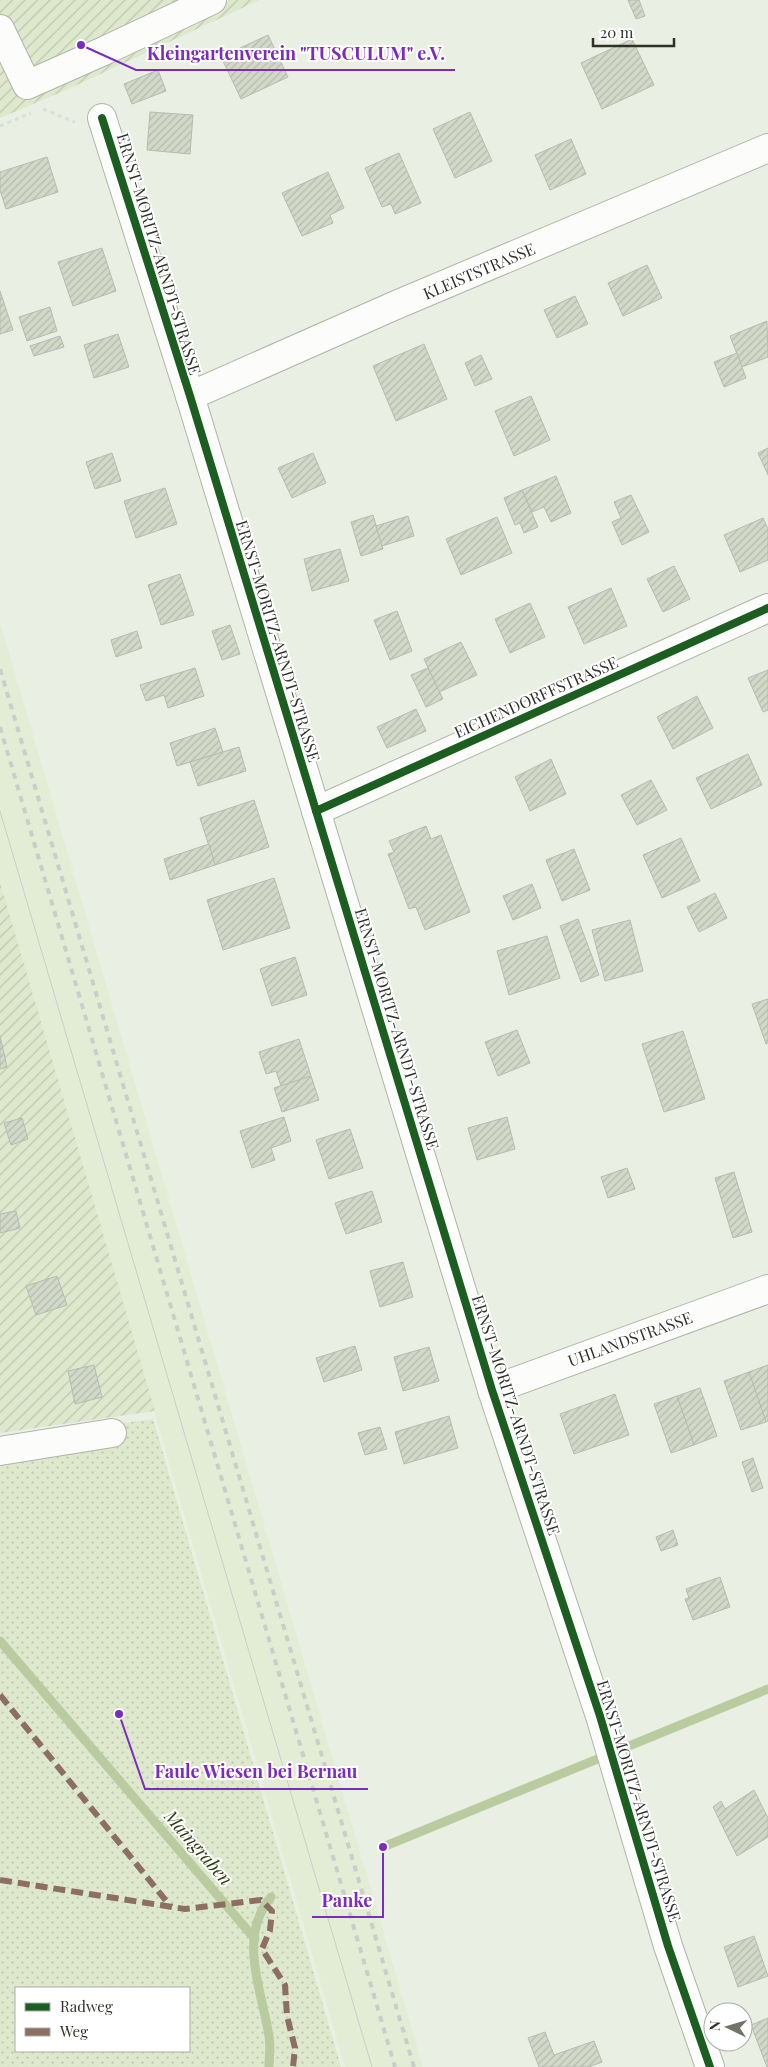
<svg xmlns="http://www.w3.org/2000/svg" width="768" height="2067" font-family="'Playfair Display',serif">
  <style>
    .built { fill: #e3edd6 }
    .park { fill: url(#park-dots); fill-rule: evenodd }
    .garden { fill: url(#garden-furrows) }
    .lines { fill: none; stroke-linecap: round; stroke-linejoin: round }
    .stream { stroke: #bacba0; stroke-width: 9 }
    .building { fill: url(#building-hatch); stroke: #b7bbb2 }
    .minor-casing { stroke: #b0b4aa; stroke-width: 30 }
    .path { stroke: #dcddd9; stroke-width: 3; stroke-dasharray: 4 4; stroke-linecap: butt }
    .minor { stroke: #fcfdfb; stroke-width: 28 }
    .tram { stroke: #cbcdca; stroke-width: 1 }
    .rail { stroke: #cbcdca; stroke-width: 4; stroke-dasharray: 6 6; stroke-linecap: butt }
    .quiet { stroke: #8d6e63; stroke-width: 6; stroke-dasharray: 12 6; stroke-linecap: butt }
    .cycleway-casing { stroke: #fff; stroke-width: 11 }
    .cycleway { stroke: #1b5e20; stroke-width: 8 }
    .labels { text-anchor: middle; stroke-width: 4; stroke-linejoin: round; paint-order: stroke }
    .street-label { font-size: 16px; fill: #2e3128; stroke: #fff }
    .water-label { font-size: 18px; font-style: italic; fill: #2f3d12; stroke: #fff }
    .leader { fill: none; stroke: #7b2cbf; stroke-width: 2 }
    .callout-dot { fill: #7b2cbf; stroke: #fff; stroke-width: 2 }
    .callout-label { font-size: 18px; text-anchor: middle; font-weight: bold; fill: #7b2cbf; stroke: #fff; stroke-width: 4; stroke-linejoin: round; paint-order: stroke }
  </style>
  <defs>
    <pattern id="park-dots" width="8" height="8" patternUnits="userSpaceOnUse" patternTransform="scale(1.25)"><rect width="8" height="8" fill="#dde8cc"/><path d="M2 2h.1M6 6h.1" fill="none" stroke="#bec7af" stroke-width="1.8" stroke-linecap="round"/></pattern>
    <pattern id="garden-furrows" width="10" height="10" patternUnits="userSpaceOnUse" patternTransform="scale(1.25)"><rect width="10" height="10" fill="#dde8cc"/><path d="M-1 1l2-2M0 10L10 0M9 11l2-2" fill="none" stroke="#bec7af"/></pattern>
    <pattern id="building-hatch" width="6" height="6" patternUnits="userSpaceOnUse" patternTransform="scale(1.25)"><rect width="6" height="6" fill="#d2d9c8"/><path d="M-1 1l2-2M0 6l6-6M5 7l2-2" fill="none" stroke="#b5bbac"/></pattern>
  </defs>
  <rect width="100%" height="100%" fill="#eaefe3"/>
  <path class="built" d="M0,622L423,2067H345L0,882Z"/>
  <path class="park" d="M153,1419L341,2067H0V1439ZM16,1988H189V2051H16Z"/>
  <g class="garden">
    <path d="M0,0H259L66,90L0,118Z"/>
    <path d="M0,882L155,1411L0,1433Z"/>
  </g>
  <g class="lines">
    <g class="stream">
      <path d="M0,1641L255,1939"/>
      <path d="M383,1847L768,1689"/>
      <path d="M269,2067C269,2057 271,2046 269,2036C262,1991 237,1937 271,1897"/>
    </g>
  </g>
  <g class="building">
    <path d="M628,0H639L645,16L636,19Z"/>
    <path d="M268,35L288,77L241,99L221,57Z"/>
    <path d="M632,39L654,85L602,109L581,63Z"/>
    <path d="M158,70L166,91L132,104L124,84Z"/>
    <path d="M150,112L193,115L190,154L147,150Z"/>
    <path d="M470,112L492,161L455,178L433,129Z"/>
    <path d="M571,139L586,174L550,190L535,155Z"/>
    <path d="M399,153L421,203L395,214L391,204L382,207L365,168Z"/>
    <path d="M47,157L58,192L6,209L0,190V172Z"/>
    <path d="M328,172L344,208L330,215L333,223L302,236L282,193Z"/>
    <path d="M102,248L116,291L73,306L58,262Z"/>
    <path d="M647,265L662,298L623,316L608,283Z"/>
    <path d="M0,291L13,330L0,334Z"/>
    <path d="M575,296L588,324L557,338L544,310Z"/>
    <path d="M50,307L57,331L27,341L19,317Z"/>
    <path d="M767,321L768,357L742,367L730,336Z"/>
    <path d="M118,334L129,367L94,378L84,345Z"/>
    <path d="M60,336L64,347L34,356L30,346Z"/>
    <path d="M424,344L447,399L396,421L373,366Z"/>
    <path d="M737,353L746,378L724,387L714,362Z"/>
    <path d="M481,355L492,379L475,386L465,363Z"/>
    <path d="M531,396L550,440L514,456L495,411Z"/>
    <path d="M768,448V475L758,453Z"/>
    <path d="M112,453L121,481L95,489L86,462Z"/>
    <path d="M313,453L326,483L292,498L278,468Z"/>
    <path d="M556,476L571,513L551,522L544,507L532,512L522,490Z"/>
    <path d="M165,488L177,524L136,538L124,501Z"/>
    <path d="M522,490L538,527L524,533L520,523L515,525L504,498Z"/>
    <path d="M631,495L649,532L622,545L612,522L621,518L614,502Z"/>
    <path d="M373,515L383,549L361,556L351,522Z"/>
    <path d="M408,516L414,536L382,546L376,526Z"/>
    <path d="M497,517L512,553L461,575L446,539Z"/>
    <path d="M763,518L768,529V560L740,572L724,535Z"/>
    <path d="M340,549L349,581L312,591L304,559Z"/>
    <path d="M674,566L690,599L663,612L647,579Z"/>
    <path d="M180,574L194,615L161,625L148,585Z"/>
    <path d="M611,588L627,626L584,644L568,607Z"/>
    <path d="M530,603L545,637L510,653L495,619Z"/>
    <path d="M397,611L412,651L390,660L374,620Z"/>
    <path d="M230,625L240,654L222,660L212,631Z"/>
    <path d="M137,631L142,648L116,657L111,640Z"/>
    <path d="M461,642L477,675L439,692L424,659Z"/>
    <path d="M195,668L204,696L168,708L164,695L146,701L140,685Z"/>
    <path d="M428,668L443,699L426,707L411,675Z"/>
    <path d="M768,670V710L763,712L748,678Z"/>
    <path d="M697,696L713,728L673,749L657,717Z"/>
    <path d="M416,709L426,731L387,748L377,727Z"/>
    <path d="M215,728L223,752L177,766L170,743Z"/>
    <path d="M239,747L246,771L198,786L190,762Z"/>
    <path d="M748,754L762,785L711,809L696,778Z"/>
    <path d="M551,759L566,794L530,811L515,777Z"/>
    <path d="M651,780L667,810L637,825L621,795Z"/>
    <path d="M254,800L269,847L215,865L200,818Z"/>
    <path d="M426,826L431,839L441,835L470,912L425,930L416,907L409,909L388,854L394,852L389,841Z"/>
    <path d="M681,838L700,881L662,898L643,855Z"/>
    <path d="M209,844L215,865L170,880L164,859Z"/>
    <path d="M574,849L590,890L562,901L546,860Z"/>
    <path d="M274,878L290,928L223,950L207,900Z"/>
    <path d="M532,884L541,908L513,920L503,896Z"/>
    <path d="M715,893L727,918L699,932L687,907Z"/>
    <path d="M578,919L599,975L581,982L560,926Z"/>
    <path d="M630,920L643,971L605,981L592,930Z"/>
    <path d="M547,936L560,978L509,995L497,951Z"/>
    <path d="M295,957L307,995L272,1006L260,969Z"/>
    <path d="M768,999V1043L766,1044L752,1004Z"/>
    <path d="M517,1030L530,1063L498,1076L485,1042Z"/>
    <path d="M683,1031L705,1099L664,1112L642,1044Z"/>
    <path d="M0,1036L7,1067L0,1069Z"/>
    <path d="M299,1039L311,1076L281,1086L276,1071L266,1074L259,1052Z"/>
    <path d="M311,1076L319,1100L282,1112L274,1088Z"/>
    <path d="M284,1117L291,1141L271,1148L275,1160L252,1168L240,1131Z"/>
    <path d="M507,1117L515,1149L477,1160L468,1128Z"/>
    <path d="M22,1118L28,1139L11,1145L4,1123Z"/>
    <path d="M350,1129L363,1168L329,1179L316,1140Z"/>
    <path d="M627,1168L635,1189L608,1198L601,1177Z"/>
    <path d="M734,1172L752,1232L733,1238L715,1178Z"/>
    <path d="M372,1191L382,1222L346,1234L335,1203Z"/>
    <path d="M16,1211L20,1228L0,1233V1214Z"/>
    <path d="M403,1262L413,1297L380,1307L370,1271Z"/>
    <path d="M57,1276L67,1305L36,1315L26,1286Z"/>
    <path d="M355,1346L362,1370L324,1382L316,1358Z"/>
    <path d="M429,1347L439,1381L403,1391L394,1357Z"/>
    <path d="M94,1365L102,1397L75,1404L68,1371Z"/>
    <path d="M768,1365V1421L766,1422L749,1372Z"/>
    <path d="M749,1372L766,1422L741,1430L724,1381Z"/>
    <path d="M700,1388L717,1436L694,1445L677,1396Z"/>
    <path d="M615,1394L629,1435L574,1454L560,1414Z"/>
    <path d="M677,1396L694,1445L671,1453L654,1404Z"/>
    <path d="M449,1416L458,1448L404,1464L395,1432Z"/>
    <path d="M380,1427L387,1449L365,1455L358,1433Z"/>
    <path d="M753,1458L763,1488L752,1492L742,1462Z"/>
    <path d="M673,1530L678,1545L661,1551L656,1537Z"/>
    <path d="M720,1577L730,1607L693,1620L685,1599L689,1598L686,1589Z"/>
    <path d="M754,1790L768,1818V1837L737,1856L713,1807L721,1801L725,1809Z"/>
    <path d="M754,1936L768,1976L738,1987L724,1947Z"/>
    <path d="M768,2018V2067H767L751,2025Z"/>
    <path d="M545,2032L554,2055L594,2041L602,2062L589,2067H539L528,2038Z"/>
  </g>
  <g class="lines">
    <defs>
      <g id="minor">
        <path d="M0,29L27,85L106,50L212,0"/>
        <path d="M102,118L190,396L492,1390L600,1716L668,1946L710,2067"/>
        <path d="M190,396L396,305L768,148"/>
        <path d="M316,811L768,608"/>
        <path d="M492,1390L768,1289"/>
        <path d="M0,1451L112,1433"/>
      </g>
    </defs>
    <use href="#minor" class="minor-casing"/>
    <g class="path">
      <path d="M43,109L75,122"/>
      <path d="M0,126L31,113"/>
    </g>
    <use href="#minor" class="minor"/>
    <path class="tram" d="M0,811L372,2067"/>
    <g class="rail">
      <path d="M0,669L414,2067"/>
      <path d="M0,727L395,2067"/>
    </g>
    <g class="quiet">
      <path d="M0,1695L171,1907"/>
      <path d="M0,1880L185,1909L261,1900L272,1911L270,1930L262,1949L285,1985L287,2016L295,2048L293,2067"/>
    </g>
    <defs>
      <g id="cycleway">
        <path d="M102,118L190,396L492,1390L600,1716L668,1946L710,2067"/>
        <path d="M316,811L768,608"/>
      </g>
    </defs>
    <use href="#cycleway" class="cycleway-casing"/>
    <use href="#cycleway" class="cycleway"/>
  </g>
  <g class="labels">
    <g class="street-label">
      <text transform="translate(159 254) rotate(73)" y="6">ERNST-MORITZ-ARNDT-STRASSE</text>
      <text transform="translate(479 271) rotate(-23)" y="6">KLEISTSTRASSE</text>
      <text transform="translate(278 641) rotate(73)" y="6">ERNST-MORITZ-ARNDT-STRASSE</text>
      <text transform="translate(536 697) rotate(-24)" y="6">EICHENDORFFSTRASSE</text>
      <text transform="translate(397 1029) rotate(73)" y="6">ERNST-MORITZ-ARNDT-STRASSE</text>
      <text transform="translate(630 1339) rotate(-20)" y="6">UHLANDSTRASSE</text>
      <text transform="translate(516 1415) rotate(72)" y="6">ERNST-MORITZ-ARNDT-STRASSE</text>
      <text transform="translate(639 1801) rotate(73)" y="6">ERNST-MORITZ-ARNDT-STRASSE</text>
    </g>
    <g class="water-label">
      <text transform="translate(198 1848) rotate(49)" y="6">Maingraben</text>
    </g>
  </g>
  <path class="leader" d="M81 45L136 70H455M119 1714L145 1789H368M383 1847L383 1917H312"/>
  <g class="callout-dot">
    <circle cx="81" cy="45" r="5"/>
    <circle cx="119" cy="1714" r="5"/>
    <circle cx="383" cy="1847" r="5"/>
  </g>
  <g class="callout-label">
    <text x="296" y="60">Kleingartenverein "TUSCULUM" e.V.</text>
    <text x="256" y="1778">Faule Wiesen bei Bernau</text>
    <text x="347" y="1907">Panke</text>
  </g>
  <rect x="15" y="1987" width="175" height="65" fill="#ffffff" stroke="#abada9"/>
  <rect x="25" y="2003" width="25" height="8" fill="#1b5e20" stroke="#abada9"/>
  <text x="60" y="2012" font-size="15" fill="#2e3128">Radweg</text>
  <rect x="25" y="2028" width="25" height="8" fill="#8d6e63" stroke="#abada9"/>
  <text x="60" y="2037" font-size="15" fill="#2e3128">Weg</text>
  <g transform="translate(728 2027) rotate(275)"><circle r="24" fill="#ffffff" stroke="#abada9"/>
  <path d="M0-4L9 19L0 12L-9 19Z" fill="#707469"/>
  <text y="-8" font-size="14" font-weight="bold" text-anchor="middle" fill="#2e3128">N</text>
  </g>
  <path d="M593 38v8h81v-8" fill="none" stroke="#2e3128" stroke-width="2.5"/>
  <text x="600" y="38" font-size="15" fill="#2e3128" stroke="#ffffff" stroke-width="4" paint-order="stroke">20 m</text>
</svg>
